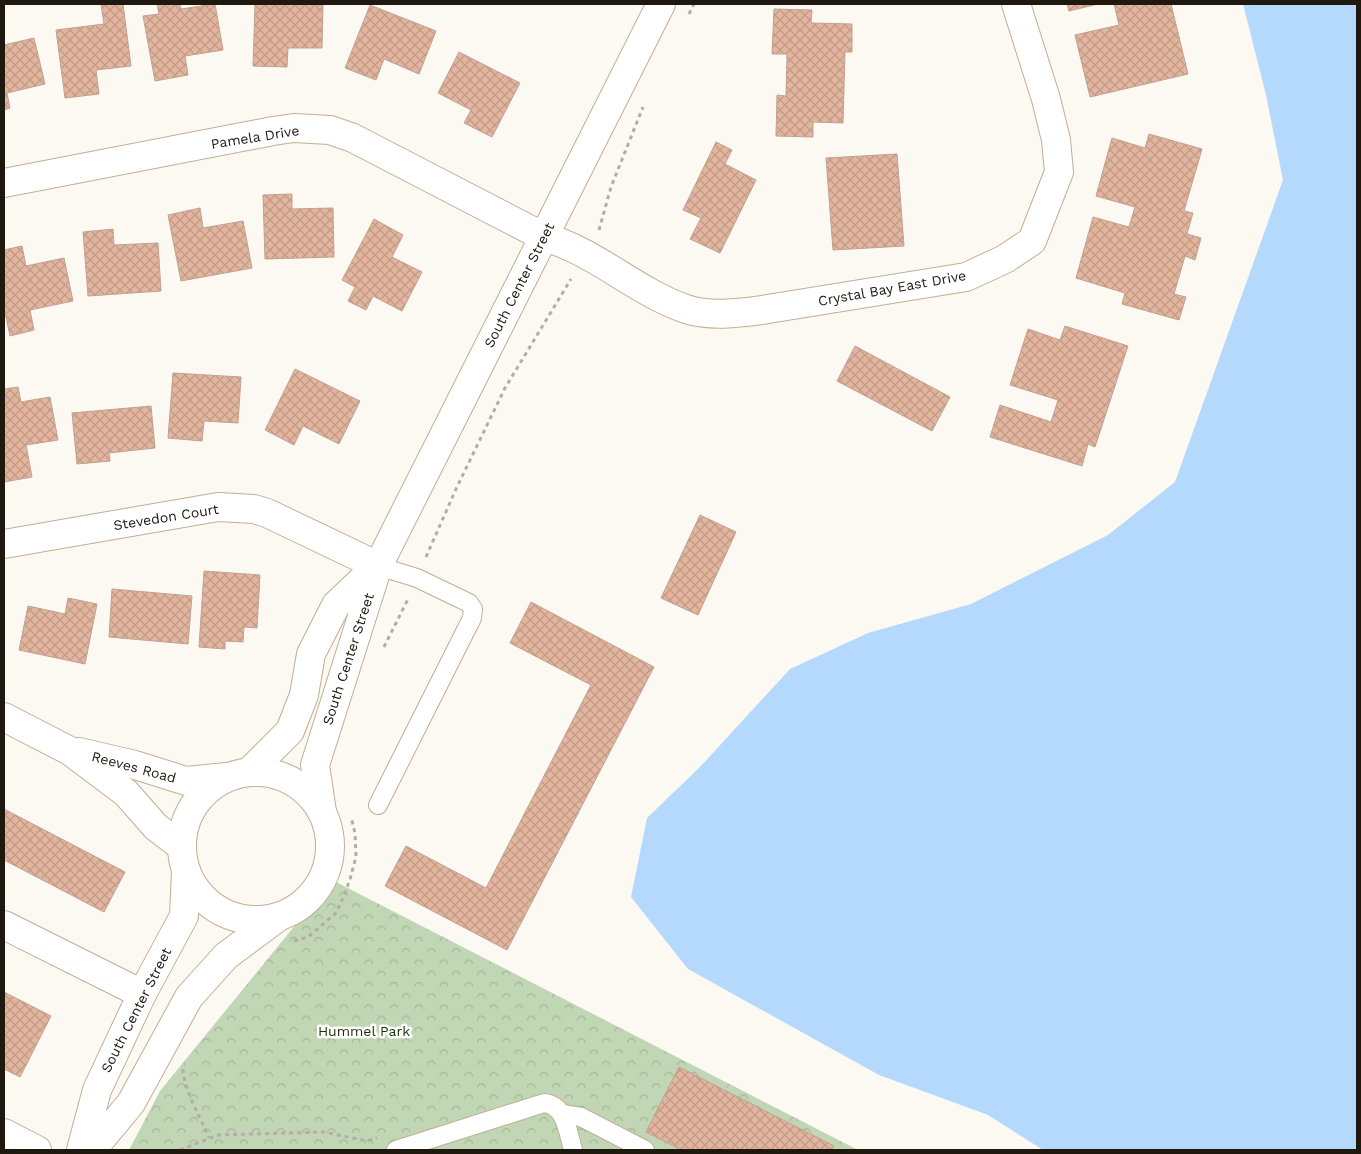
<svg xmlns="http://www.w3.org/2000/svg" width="1361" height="1154" font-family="'Work Sans',sans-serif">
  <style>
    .park { fill: url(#park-crowns) }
    .water { fill: #b5d9fd }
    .building { fill: url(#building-cross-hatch); stroke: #bfa192 }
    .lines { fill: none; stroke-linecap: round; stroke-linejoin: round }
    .service-casing { stroke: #c1ae94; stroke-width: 20 }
    .minor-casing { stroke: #c1ae94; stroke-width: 30 }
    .secondary-casing { stroke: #c1ae94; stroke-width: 30 }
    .path { stroke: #b2aea7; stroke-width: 3; stroke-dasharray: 4 4; stroke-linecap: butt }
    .service { stroke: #fff; stroke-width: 18 }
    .minor { stroke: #fff; stroke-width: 28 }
    .secondary { stroke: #fff; stroke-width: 28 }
    .labels { text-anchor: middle; stroke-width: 5; stroke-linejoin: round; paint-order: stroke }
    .street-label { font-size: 14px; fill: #1e180e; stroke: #fff }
    .park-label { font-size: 14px; fill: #193104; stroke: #fff }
  </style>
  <defs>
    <pattern id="park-crowns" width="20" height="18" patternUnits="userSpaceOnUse" patternTransform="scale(1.25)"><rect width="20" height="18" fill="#c0d6b4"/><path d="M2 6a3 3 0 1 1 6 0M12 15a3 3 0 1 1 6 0" fill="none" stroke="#a5b79a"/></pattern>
    <pattern id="building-cross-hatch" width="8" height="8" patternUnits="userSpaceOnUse" patternTransform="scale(1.25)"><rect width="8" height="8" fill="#e3b59e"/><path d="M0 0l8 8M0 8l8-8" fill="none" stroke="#c29b87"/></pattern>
  </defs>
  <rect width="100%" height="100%" fill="#fcf9f3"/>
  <path class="park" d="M332,880L858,1150H129L160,1091Z"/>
  <path class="water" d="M1243,4H1357V1150H1043L988,1115L879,1075L688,969L631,897L647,818L700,767L790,669L868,633L971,604L1108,535L1175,482L1283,180L1266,95Z"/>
  <g class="building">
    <path d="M101,4H123L131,66L96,70L99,94L65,98L56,30L104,24Z"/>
    <path d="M157,4H180L181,9L215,4L223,50L185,56L188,75L155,81L143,16L159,14Z"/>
    <path d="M255,4L323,5L322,48H288L287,67L253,66Z"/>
    <path d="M1067,4H1098L1069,11Z"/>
    <path d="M1114,4H1171L1188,74L1090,97L1075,35L1119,25Z"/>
    <path d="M370,5L436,31L419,74L384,59L376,80L345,68Z"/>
    <path d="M774,9L812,10L811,23L852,24V52H845L843,123L813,122V137L776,136L777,95L786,96L787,54H772Z"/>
    <path d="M34,38L45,84L7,93L10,108L4,110V45Z"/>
    <path d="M459,52L520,83L492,137L464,123L471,110L438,93Z"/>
    <path d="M1149,134L1202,149L1184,211L1193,213L1187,234L1201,238L1195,260L1185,256L1174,294L1186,297L1179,320L1122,304L1125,293L1076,278L1093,217L1129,227L1135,207L1096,196L1112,138L1145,148Z"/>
    <path d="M716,142L732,150L725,164L756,180L720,253L690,239L701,218L683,210Z"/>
    <path d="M897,154L904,246L833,250L826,158Z"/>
    <path d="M292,194V209L333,208L334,257L265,259L263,195Z"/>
    <path d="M200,208L203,228L243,221L252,268L181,281L168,215Z"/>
    <path d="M374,219L403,235L392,257L422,272L402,311L373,296L366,310L348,301L355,287L342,280Z"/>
    <path d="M113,229L114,245L158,243L161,291L88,296L83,232Z"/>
    <path d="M22,246L26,266L64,258L73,301L30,310L34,330L10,336L4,308V250Z"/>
    <path d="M1065,326L1128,346L1095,447L1088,444L1082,466L990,437L1000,405L1051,422L1058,400L1010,385L1028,329L1060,340Z"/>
    <path d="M855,346L950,397L932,431L837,381Z"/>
    <path d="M295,369L360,401L339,444L303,426L294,445L265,430Z"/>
    <path d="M173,373L241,377L238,423L204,421L202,441L168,438Z"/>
    <path d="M18,387L21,402L50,397L58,440L26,445L32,477L4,482V389Z"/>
    <path d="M151,406L155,448L109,453L110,461L77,464L72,413Z"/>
    <path d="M700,515L736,532L698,615L661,598Z"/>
    <path d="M204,571L260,575L257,628L244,627L243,642L225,641V649L199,647Z"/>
    <path d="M112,589L192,596L188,644L109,637Z"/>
    <path d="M68,598L97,604L85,664L19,650L28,606L65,614Z"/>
    <path d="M531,602L654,667L507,950L385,886L406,846L486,888L591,685L510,643Z"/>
    <path d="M4,809L125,872L104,912L4,860Z"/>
    <path d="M4,992L51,1016L20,1077L4,1069Z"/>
    <path d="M679,1067L834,1146L831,1150H682L646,1132Z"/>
  </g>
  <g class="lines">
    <defs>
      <g id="service">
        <path d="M378,805L472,618L473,609L469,603L417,578L378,566"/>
        <path d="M562,1114L581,1117L645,1150"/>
        <path d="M396,1150L544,1103C566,1105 568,1133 573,1150"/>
      </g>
      <g id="minor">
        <path d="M4,183L273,131L294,128L330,130L353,138L544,237C595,251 636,292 686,309C709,317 739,313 762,310L966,277L1005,259L1032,241L1059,172L1056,140L1046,99L1016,4"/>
        <path d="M4,544L218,507L254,509L267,513L378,566"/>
        <path d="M4,717L70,751L126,793L156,827L181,846"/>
        <path d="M79,752L135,765L186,781L227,777"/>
        <path d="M4,925L142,994"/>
        <path d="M4,1133L37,1150"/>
      </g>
      <g id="secondary">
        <circle cx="256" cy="846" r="74"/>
        <path d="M249,772L290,731L304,695L311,654L336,605L375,568"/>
        <path d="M322,812L315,765L378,566L661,4"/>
        <path d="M81,1150L97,1090L142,994L184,916L186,871"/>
        <path d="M92,1150L131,1103L189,997L226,956L277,918"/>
      </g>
    </defs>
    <use href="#service" class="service-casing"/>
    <use href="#minor" class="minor-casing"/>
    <use href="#secondary" class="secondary-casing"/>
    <g class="path">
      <path d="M689,14L694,4"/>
      <path d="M599,230L611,187L643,107"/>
      <path d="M426,557L456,489L505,388L571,279"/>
      <path d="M384,647L408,599"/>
      <path d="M294,941L308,937L336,913L344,896L350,879L356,857L355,833L351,817"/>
      <path d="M183,1069C185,1093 200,1116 209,1138"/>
      <path d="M180,1150L218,1135L324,1132L367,1141L377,1138"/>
    </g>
    <use href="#service" class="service"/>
    <use href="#minor" class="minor"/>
    <use href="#secondary" class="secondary"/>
  </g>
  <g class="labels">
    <g class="street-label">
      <text transform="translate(255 137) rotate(-9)" y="5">Pamela Drive</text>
      <text transform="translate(519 285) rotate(-63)" y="5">South Center Street</text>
      <text transform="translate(892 288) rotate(-10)" y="5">Crystal Bay East Drive</text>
      <text transform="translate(166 517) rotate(-9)" y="5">Stevedon Court</text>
      <text transform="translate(348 659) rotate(-72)" y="5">South Center Street</text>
      <text transform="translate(134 767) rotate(15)" y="5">Reeves Road</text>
      <text transform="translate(136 1010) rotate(-63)" y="5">South Center Street</text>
    </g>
    <g class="park-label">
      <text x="364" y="1036">Hummel Park</text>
    </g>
  </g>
  <rect width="1361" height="1154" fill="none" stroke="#1e180e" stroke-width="10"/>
</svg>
